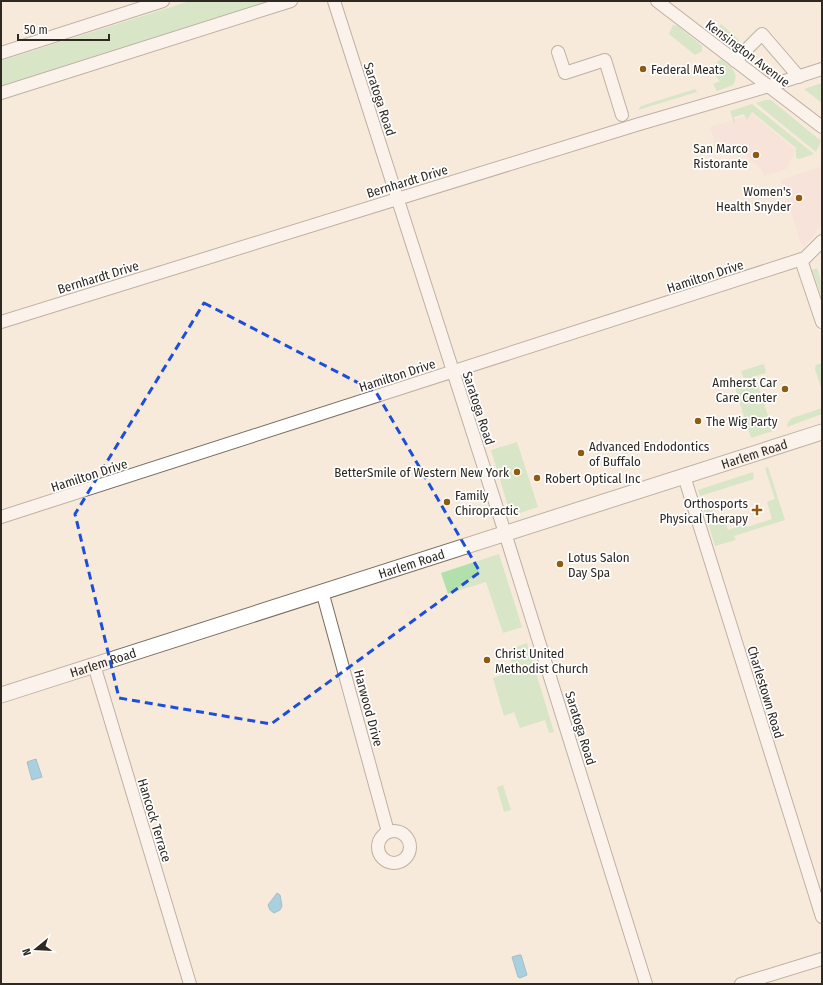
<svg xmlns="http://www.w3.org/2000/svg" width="823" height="985" font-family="'Fira Sans Condensed',sans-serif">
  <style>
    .commercial { fill: #f6dbd9 }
    .green { fill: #b1e0ad }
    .water { fill: #49b2e5; stroke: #4189ab }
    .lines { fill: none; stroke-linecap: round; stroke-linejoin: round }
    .minor-casing { stroke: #786c5f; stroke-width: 14 }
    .major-casing { stroke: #786c5f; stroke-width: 17 }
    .minor { stroke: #fff; stroke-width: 12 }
    .major { stroke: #fff; stroke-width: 15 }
    .marked { fill: none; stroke: #1d4ed8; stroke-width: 3; stroke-dasharray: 8 5; stroke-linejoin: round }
    .poi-dot { fill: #915a11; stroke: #fff; stroke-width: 1.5 }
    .labels { text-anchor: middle; stroke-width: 3.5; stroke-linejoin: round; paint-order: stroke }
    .street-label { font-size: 13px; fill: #2e2923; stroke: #fff }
    .poi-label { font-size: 13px; fill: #2e2923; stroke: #fff; text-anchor: start }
  </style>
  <rect width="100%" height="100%" fill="#f7eadb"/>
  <g class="commercial">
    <path d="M752,114L796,150L786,169L764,176L761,169L741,151L728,155L726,147L717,150L710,127Z"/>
    <path d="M822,166V225L804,247L801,244L781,180Z"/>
  </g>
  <g class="green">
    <path d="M190,1H270L1,87V61Z"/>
    <path d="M721,24L738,39L739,43L737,44L718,28Z"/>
    <path d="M673,25L678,26L702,46V51L695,55L669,34Z"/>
    <path d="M721,59C729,66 741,73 733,85L717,91L713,84L720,81L709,69Z"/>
    <path d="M822,83V103L804,89Z"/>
    <path d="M695,89L697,92L638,110L641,106Z"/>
    <path d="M765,100H771L821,141L816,152L756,103Z"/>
    <path d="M752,104L814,154L799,159L796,158V148L752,112L747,120L744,114L734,117L735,126L730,111Z"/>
    <path d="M817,268L822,285V298L812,270Z"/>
    <path d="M822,363V391L815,369L816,365Z"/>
    <path d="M764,364L766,373L755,376L773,431L751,438L735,388L746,385L741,371Z"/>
    <path d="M822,408V414L787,427L788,422L792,418Z"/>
    <path d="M517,442L538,507L511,516L491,450Z"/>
    <path d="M768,467L785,520L734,536L736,540L715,546L704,510L712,509L715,520L724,518L728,530L746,524L747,527L772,519L767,502L775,499L765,468Z"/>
    <path d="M753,472L754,479L700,496L698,490Z"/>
    <path d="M499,554L522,627L503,633L486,582L448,594L441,573Z"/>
    <path d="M527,643L554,732L549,733L545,720L520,728L514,712L504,716L493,678L514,671L508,650Z"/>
    <path d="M503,785L511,810L504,812L497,787Z"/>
  </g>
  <g class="water">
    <path d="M36,759L42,777L32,780L27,762Z"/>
    <path d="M277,893L280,895L282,906L280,910L274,913L270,910L268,905Z"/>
    <path d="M519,955H521L527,975L520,978L518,977L512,957Z"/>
  </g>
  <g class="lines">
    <defs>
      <g id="minor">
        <path d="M334,1L505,533L646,984"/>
        <path d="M657,1L822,127"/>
        <path d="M558,52L565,73L605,60L622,115"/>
        <path d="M1,53L163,1"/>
        <path d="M735,61L762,34L799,77"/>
        <path d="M1,93L291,1"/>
        <path d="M801,260L822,322"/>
        <path d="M1,322L636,125L769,86L822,69"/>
        <path d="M684,476L822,917"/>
        <path d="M1,517L805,258L822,241"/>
        <path d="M322,591L388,832"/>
        <path d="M94,665L190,984"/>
        <circle cx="394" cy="847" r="16"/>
        <path d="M741,984L822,959"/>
      </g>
      <g id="major">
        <path id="s1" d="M1,695L822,432"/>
      </g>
    </defs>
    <use href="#minor" class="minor-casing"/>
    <use href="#major" class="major-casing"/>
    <use href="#minor" class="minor"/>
    <use href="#major" class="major"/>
  </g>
  <path d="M0 0H823V985H0ZM204,303L376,392L480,572L271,724L119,698L75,514Z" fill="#f7eadb" fill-opacity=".55" fill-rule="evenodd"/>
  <path class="marked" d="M204,303L376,392L480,572L271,724L119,698L75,514Z"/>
  <g class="poi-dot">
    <circle cx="643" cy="69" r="4"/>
    <circle cx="756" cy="155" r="4"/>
    <circle cx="799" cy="198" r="4"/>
    <circle cx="785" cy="389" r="4"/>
    <circle cx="698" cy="421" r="4"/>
    <circle cx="581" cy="453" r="4"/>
    <circle cx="517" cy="472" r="4"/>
    <circle cx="537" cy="478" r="4"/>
    <circle cx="447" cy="502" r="4"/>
    <path d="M755 504h4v4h4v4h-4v4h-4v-4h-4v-4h4z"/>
    <circle cx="560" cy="564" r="4"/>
    <circle cx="487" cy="660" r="4"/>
  </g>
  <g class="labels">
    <g class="street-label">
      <text transform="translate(748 53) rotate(37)" y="5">Kensington Avenue</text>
      <text transform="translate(380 99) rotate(72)" y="5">Saratoga Road</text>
      <text transform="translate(407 181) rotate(-17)" y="5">Bernhardt Drive</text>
      <text transform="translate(705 276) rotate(-18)" y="5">Hamilton Drive</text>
      <text transform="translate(98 277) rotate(-17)" y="5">Bernhardt Drive</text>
      <text transform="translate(397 375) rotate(-18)" y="5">Hamilton Drive</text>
      <text transform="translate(479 408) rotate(72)" y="5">Saratoga Road</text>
      <text dy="5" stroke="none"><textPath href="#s1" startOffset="791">Harlem Road</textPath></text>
      <text transform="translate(89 475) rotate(-18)" y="5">Hamilton Drive</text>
      <text dy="5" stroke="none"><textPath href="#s1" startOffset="431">Harlem Road</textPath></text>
      <text dy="5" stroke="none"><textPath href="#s1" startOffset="107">Harlem Road</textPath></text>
      <text transform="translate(766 692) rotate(73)" y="5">Charlestown Road</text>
      <text transform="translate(369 708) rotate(75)" y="5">Harwood Drive</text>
      <text transform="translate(581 728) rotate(73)" y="5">Saratoga Road</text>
      <text transform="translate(155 820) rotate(73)" y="5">Hancock Terrace</text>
    </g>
    <g class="poi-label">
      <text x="651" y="74">Federal Meats</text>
      <text x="748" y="153" text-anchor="end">San Marco<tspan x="748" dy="15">Ristorante</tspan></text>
      <text x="791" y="196" text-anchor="end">Women's<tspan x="791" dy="15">Health Snyder</tspan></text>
      <text x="777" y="387" text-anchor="end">Amherst Car<tspan x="777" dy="15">Care Center</tspan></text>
      <text x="706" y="426">The Wig Party</text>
      <text x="589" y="451">Advanced Endodontics<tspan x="589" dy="15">of Buffalo</tspan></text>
      <text x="509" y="477" text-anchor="end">BetterSmile of Western New York</text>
      <text x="545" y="483">Robert Optical Inc</text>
      <text x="455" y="500">Family<tspan x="455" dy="15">Chiropractic</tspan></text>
      <text x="748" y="508" text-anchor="end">Orthosports<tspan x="748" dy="15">Physical Therapy</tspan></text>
      <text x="568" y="562">Lotus Salon<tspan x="568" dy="15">Day Spa</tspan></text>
      <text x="495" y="658">Christ United<tspan x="495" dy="15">Methodist Church</tspan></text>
    </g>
  </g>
  <rect width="823" height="985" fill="none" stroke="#2e2923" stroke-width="4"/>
  <g transform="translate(36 949) rotate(252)" stroke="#ffffff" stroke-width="3" paint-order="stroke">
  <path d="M0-3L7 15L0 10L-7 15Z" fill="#2e2923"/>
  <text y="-6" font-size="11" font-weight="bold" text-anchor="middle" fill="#2e2923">N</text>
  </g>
  <path d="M18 34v6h91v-6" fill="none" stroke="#2e2923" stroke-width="2"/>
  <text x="24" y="34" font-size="12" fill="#2e2923" stroke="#ffffff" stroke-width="3" paint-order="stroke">50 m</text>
</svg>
